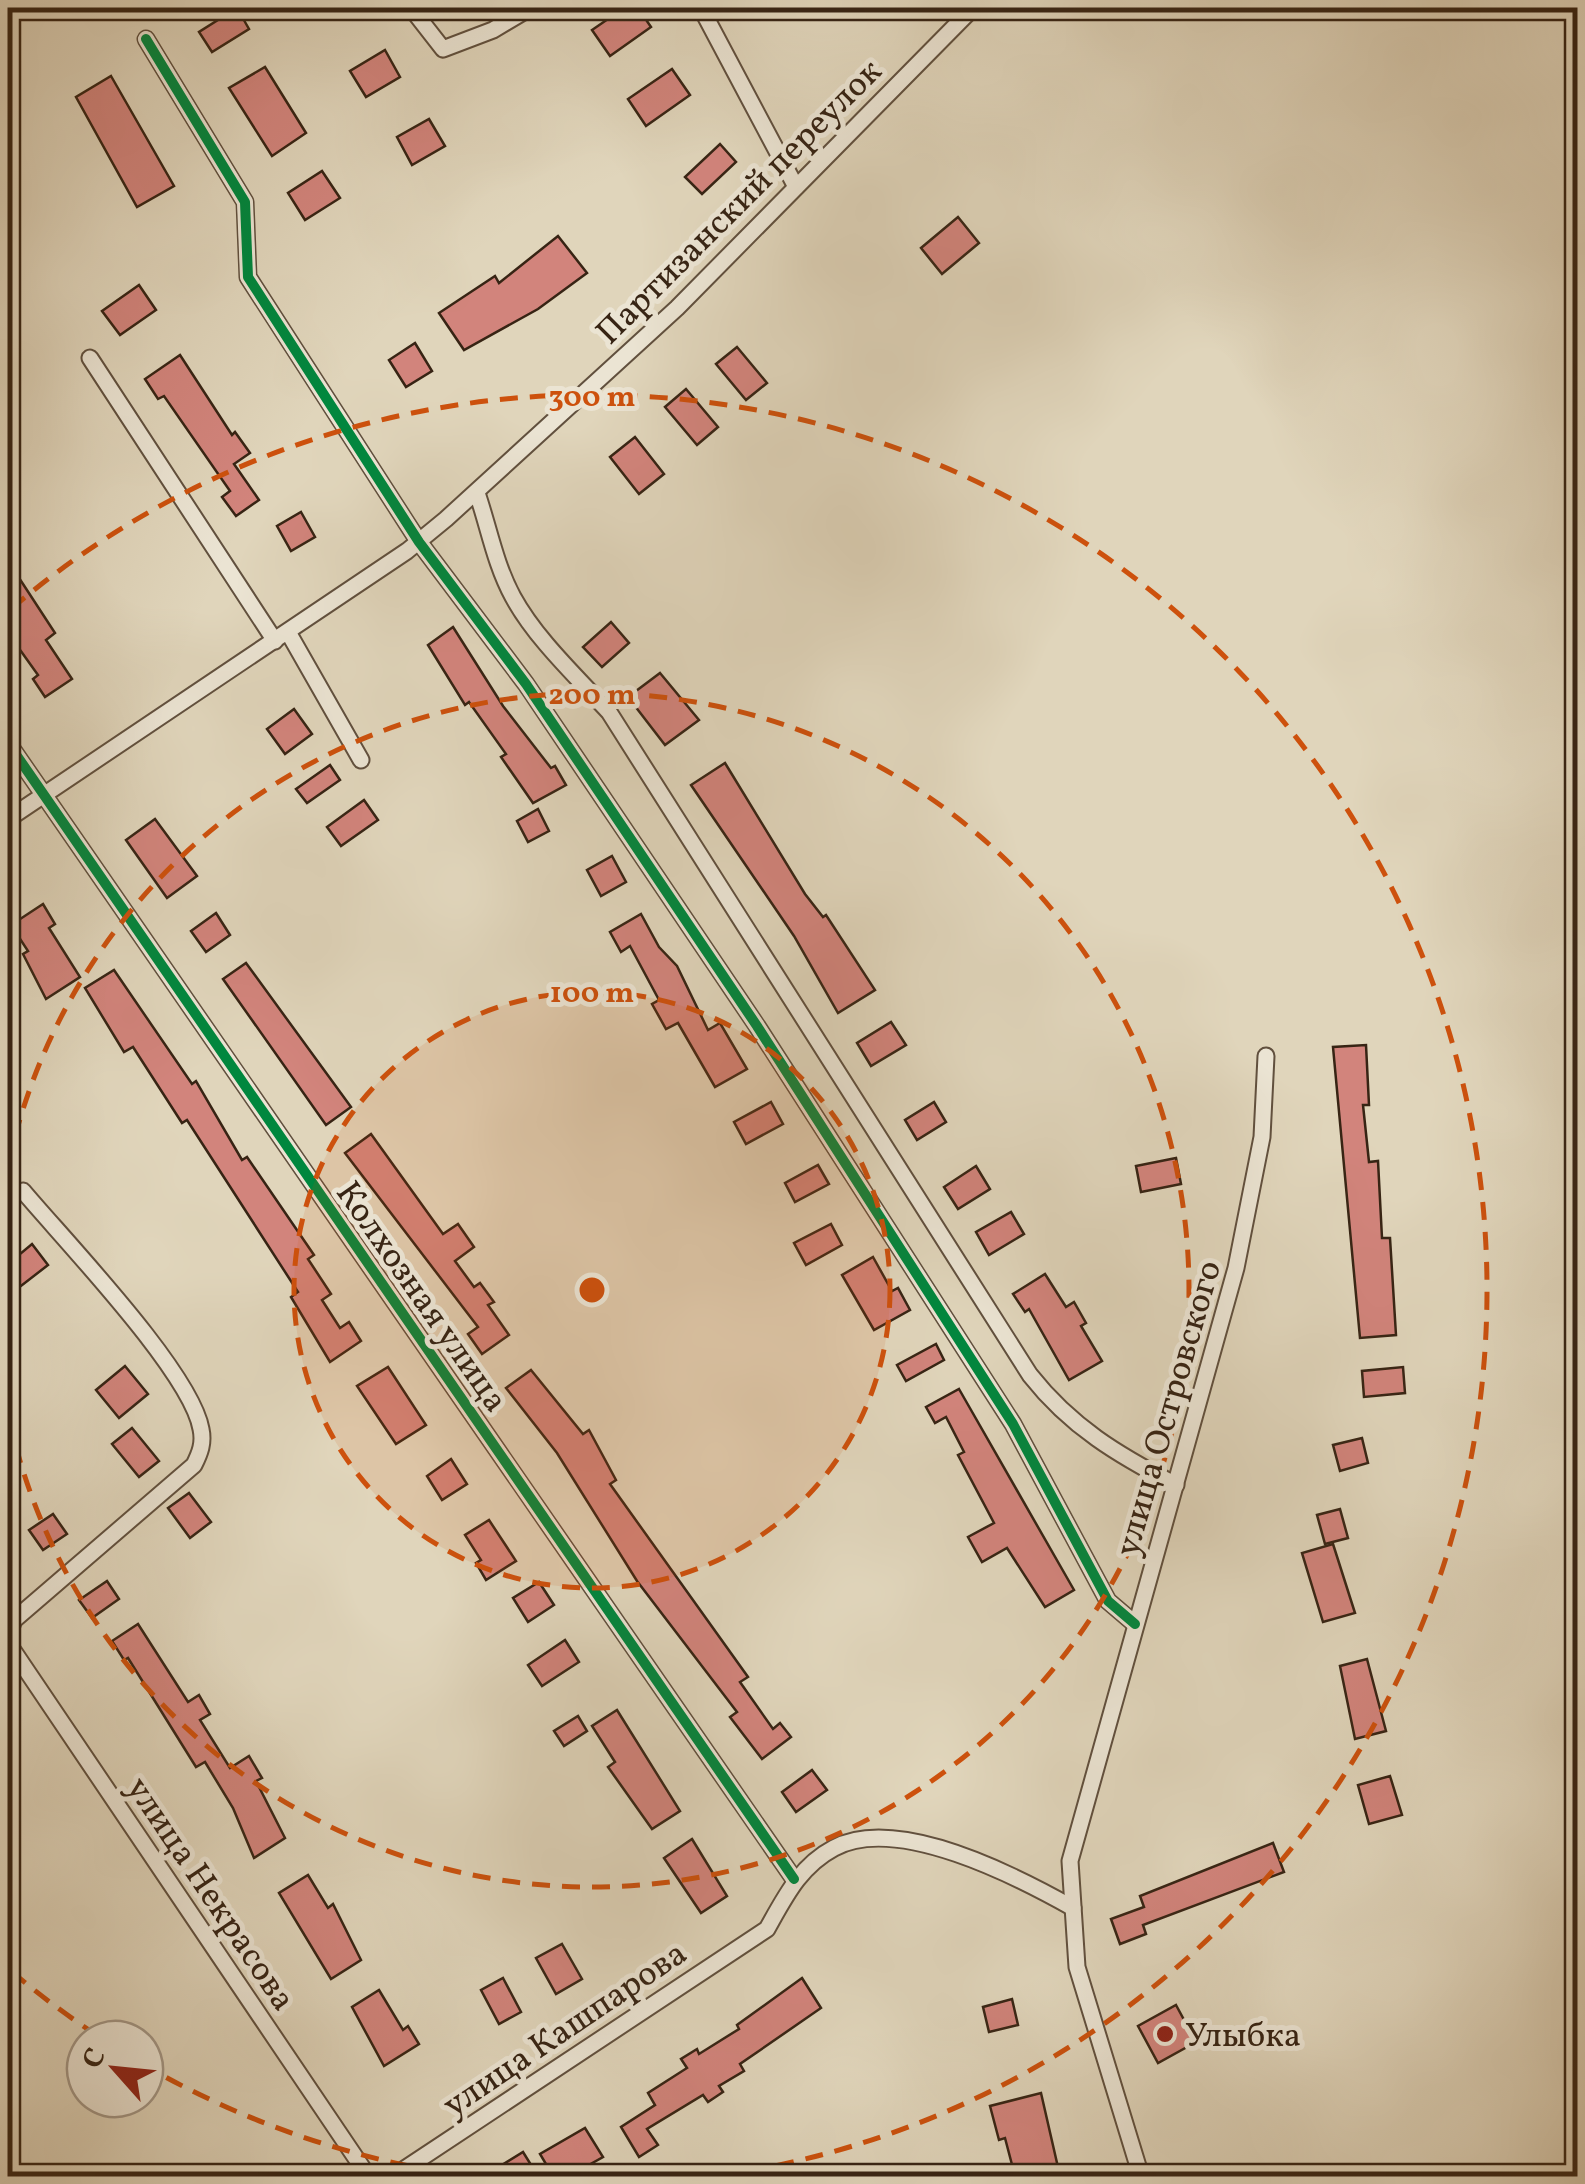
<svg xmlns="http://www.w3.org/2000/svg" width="1585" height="2184" font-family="Vollkorn,serif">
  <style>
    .building { fill: #d2847c; stroke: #372414; stroke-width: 2.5 }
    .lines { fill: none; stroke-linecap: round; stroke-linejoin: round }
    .minor-casing { stroke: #61503e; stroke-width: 19 }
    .minor { stroke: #ebe4d3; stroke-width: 15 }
    .cycleway-casing { stroke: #ebe4d3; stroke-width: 16 }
    .cycleway { stroke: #00873e; stroke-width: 10 }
    .ring { fill: none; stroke: #cd510d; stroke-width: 5; stroke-dasharray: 18 12 }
    .poi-dot { fill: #8f2418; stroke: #ebe4d3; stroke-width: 4 }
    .labels { text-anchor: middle; stroke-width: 10; stroke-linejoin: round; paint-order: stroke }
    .street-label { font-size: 35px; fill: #372414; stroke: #ebe4d3 }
    .poi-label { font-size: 35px; fill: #372414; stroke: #ebe4d3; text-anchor: start }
    .centre { fill: #cd510d; stroke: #ebe4d3; stroke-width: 5 }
    .ring-label { font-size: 30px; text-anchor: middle; font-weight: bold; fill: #cd510d; stroke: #ebe4d3; stroke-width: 10; stroke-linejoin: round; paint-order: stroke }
  </style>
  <rect width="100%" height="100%" fill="#e0d5bb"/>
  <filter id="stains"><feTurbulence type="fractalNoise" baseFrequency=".002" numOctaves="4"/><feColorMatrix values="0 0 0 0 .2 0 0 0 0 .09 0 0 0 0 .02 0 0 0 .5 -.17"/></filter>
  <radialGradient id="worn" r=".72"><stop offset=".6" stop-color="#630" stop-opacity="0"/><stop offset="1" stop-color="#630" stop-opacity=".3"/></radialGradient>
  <g class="building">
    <path d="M237,8L249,29L212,52L199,32Z"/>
    <path d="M624,8H638L651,27L610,56L592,30Z"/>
    <path d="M385,50L400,77L366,97L350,71Z"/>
    <path d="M265,67L306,133L272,156L229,88Z"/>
    <path d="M672,69L690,95L646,126L628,99Z"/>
    <path d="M111,76L174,186L137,207L76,97Z"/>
    <path d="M429,119L445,146L412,165L397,137Z"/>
    <path d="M720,144L736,162L702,194L685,177Z"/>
    <path d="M322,171L340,198L305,220L288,193Z"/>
    <path d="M958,217L979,243L942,274L921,248Z"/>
    <path d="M558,236L587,273L538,309L464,350L439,313L495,276L499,283Z"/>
    <path d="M139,285L156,310L120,335L102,311Z"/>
    <path d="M415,343L432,371L406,387L389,360Z"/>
    <path d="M737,347L767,383L746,400L716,364Z"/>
    <path d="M180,355L232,435L235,432L250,453L234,464L259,500L236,516L222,497L230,491L164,396L158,399L145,379Z"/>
    <path d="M686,389L718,427L697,445L665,407Z"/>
    <path d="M635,437L664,474L639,494L610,457Z"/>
    <path d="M301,512L315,537L291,551L277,526Z"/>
    <path d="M8,561L55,633L46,640L72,679L45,697L33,679L38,675L8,633Z"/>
    <path d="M611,622L629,643L602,667L583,647Z"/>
    <path d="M453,627L503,706L551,768L555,766L566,785L533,803L501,757L506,754L469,702L465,705L428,645Z"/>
    <path d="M660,673L699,720L665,745L628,697Z"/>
    <path d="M294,709L312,734L285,754L267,729Z"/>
    <path d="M725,763L805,894L823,917L826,915L875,990L838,1013L794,936L691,785Z"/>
    <path d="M330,765L340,780L307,803L296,789Z"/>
    <path d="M364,800L378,820L341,846L327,827Z"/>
    <path d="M538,809L549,831L528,842L517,821Z"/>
    <path d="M155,819L197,876L167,898L126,840Z"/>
    <path d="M612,856L626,882L601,896L587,870Z"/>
    <path d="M43,904L55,924L49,928L80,977L46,999L23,954L28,951L11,925Z"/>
    <path d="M216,913L230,935L206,952L191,931Z"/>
    <path d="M641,914L659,947L677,966L708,1030L720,1023L747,1069L715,1087L678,1023L666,1029L652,1004L659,1000L630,946L621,952L610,932Z"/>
    <path d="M246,963L351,1107L326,1125L223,979Z"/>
    <path d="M114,970L192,1084L196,1081L242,1160L247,1157L314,1255L308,1259L331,1294L322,1300L340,1328L349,1322L361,1341L330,1362L291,1297L298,1292L187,1120L182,1123L133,1047L124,1052L85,988Z"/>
    <path d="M891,1022L906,1045L871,1066L857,1043Z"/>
    <path d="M1366,1045L1369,1105H1363L1369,1162L1378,1161L1382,1238H1390L1396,1335L1360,1338L1333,1047Z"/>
    <path d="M771,1102L783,1124L746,1144L734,1122Z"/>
    <path d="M934,1102L946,1122L917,1140L905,1120Z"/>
    <path d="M371,1134L443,1234L458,1224L474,1247L455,1261L474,1287L480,1283L494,1302L488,1305L509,1335L482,1354L468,1334L478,1327L345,1153Z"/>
    <path d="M1176,1158L1181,1184L1141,1192L1136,1166Z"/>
    <path d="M818,1165L829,1184L795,1202L785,1183Z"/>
    <path d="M976,1166L990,1189L958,1209L944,1187Z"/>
    <path d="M1011,1212L1024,1234L989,1255L976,1232Z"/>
    <path d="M831,1224L842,1245L806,1265L794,1243Z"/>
    <path d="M32,1244L48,1265L8,1296V1264Z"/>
    <path d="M873,1257L892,1291L898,1288L910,1310L874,1330L842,1275Z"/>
    <path d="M1045,1274L1066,1307L1074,1302L1086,1323L1081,1326L1102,1361L1069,1380L1029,1309L1025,1312L1013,1294Z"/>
    <path d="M936,1344L944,1360L906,1381L897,1365Z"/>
    <path d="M125,1366L148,1394L119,1418L96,1390Z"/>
    <path d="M388,1367L426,1425L396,1444L357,1386Z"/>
    <path d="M1403,1367L1405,1393L1364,1397L1362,1371Z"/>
    <path d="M531,1370L583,1434L589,1430L616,1480L610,1484L748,1677L740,1682L773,1729L780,1723L791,1737L762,1759L730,1717L737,1712L637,1581L557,1453L506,1388Z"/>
    <path d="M959,1389L1074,1590L1045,1607L1007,1548L982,1562L968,1537L994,1523L958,1455L964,1452L946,1417L935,1423L926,1407Z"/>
    <path d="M132,1428L159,1461L139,1477L112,1444Z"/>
    <path d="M1362,1438L1368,1463L1340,1471L1333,1445Z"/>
    <path d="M451,1459L467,1484L442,1500L427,1476Z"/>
    <path d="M189,1493L211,1522L190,1538L168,1508Z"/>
    <path d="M1340,1509L1348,1538L1325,1544L1317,1515Z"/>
    <path d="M53,1514L67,1534L43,1550L29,1530Z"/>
    <path d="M489,1520L516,1561L486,1580L476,1563L481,1560L465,1535Z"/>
    <path d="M1333,1544L1355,1613L1323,1622L1302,1553Z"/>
    <path d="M107,1581L119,1599L92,1618L79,1600Z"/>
    <path d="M539,1582L554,1605L528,1622L513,1598Z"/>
    <path d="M138,1624L188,1702L199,1695L210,1714L200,1720L230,1768L249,1756L262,1778L256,1781L285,1838L254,1858L233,1808L205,1762L196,1767L128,1658L124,1660L112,1641Z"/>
    <path d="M565,1640L579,1662L542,1686L528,1665Z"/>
    <path d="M1367,1659L1386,1731L1355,1739L1340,1666Z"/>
    <path d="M617,1710L680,1811L652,1829L608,1767L615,1762L592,1726Z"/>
    <path d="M578,1716L587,1731L564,1746L554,1731Z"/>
    <path d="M812,1770L827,1790L796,1812L782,1792Z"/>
    <path d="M1390,1776L1402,1815L1369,1824L1358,1785Z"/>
    <path d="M692,1839L727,1896L701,1913L664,1858Z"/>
    <path d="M1273,1843L1284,1872L1143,1925L1146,1934L1120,1944L1111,1919L1144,1907L1140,1896Z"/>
    <path d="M308,1875L328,1908L333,1904L361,1960L331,1979L279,1893Z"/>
    <path d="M562,1944L582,1979L556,1994L536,1958Z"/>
    <path d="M503,1978L521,2012L499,2024L481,1990Z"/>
    <path d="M802,1978L821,2008L740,2064L744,2071L719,2086L723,2092L708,2102L703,2095L647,2129L658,2145L639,2157L621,2127L655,2105L648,2093L687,2068L681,2059L697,2049L699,2054L739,2029L737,2025Z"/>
    <path d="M379,1990L403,2030L408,2026L419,2044L384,2066L352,2007Z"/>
    <path d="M1012,1999L1018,2025L989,2032L983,2007Z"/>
    <path d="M1176,2005L1196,2042L1158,2063L1138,2026Z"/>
    <path d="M1041,2093L1060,2176H1015L1005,2138L999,2140L990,2106Z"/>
    <path d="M585,2128L603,2157L569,2176H553L540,2154Z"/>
    <path d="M523,2152L533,2168L520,2176H484Z"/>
  </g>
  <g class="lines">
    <defs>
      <g id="minor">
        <path d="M411,8L443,49L493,30L530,8"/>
        <path d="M701,8L796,187"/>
        <path d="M146,39L245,202L248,277L419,542L526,684L757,1026L1013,1424L1108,1601L1135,1624"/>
        <path d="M90,358L275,641"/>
        <path d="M477,493C489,528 495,564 513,597C536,639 576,676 609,712L1030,1375C1071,1427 1118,1455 1176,1485"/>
        <path d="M288,632L361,760"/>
        <path d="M8,743L794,1879"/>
        <path d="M8,819L407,551L446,519L677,308L973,8"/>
        <path d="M8,1636L14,1620L194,1465C200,1453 204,1443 201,1429C191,1372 65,1241 23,1191"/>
        <path d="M8,1643L368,2176"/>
        <path d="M8,1682L16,1658"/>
        <path d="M394,2176L767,1929C785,1897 800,1866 834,1848C897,1814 1018,1877 1073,1908"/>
        <path d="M1141,2176L1077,1967L1070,1861L1236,1268L1262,1137L1266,1056"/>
      </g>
    </defs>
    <use href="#minor" class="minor-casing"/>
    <use href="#minor" class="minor"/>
    <defs>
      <g id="cycleway">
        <path d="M146,39L245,202L248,277L419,542L526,684L757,1026L1013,1424L1108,1601L1135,1624"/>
        <path d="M8,743L794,1879"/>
      </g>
    </defs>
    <use href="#cycleway" class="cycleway-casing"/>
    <use href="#cycleway" class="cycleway"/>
  </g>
  <circle cx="592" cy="1290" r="298" fill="#cd510d" fill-opacity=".12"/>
  <g class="ring">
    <circle cx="592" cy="1290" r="298"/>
    <path d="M8 1166A597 597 0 1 1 8 1414"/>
    <path d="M467 2176A895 895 0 0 1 151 2069M98 2036A895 895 0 0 1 11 1971M11 609A895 895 0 1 1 717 2176"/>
  </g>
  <circle class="poi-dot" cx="1165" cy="2034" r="10"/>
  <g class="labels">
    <g class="street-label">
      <text transform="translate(738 201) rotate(-45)" y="12">Партизанский переулок</text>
      <text transform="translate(423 1296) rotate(55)" y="12">Колхозная улица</text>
      <text transform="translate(1167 1408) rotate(-74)" y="12">улица Островского</text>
      <text transform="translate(212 1893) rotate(56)" y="12">улица Некрасова</text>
      <text transform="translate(564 2028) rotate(-34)" y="12">улица Кашпарова</text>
    </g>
    <g class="poi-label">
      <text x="1185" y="2046">Улыбка</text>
    </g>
  </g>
  <circle cx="592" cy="1290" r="15" class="centre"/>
  <g class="ring-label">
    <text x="592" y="406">300 m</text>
    <text x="592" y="704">200 m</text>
    <text x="592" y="1002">100 m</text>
  </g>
  <rect width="1585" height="2184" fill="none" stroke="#e0d5bb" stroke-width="40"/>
  <rect x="10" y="10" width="1565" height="2164" fill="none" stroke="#372414" stroke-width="5"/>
  <rect x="20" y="20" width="1545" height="2144" fill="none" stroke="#372414" stroke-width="2.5"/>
  <g transform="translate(115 2069) rotate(297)"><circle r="48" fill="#ebe4d3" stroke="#a39787" stroke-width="2.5"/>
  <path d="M0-8L18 38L0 25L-18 38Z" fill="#8f2418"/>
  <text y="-15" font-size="28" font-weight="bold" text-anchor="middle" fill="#372414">С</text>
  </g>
  <rect width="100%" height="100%" filter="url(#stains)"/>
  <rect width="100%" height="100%" fill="url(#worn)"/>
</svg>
